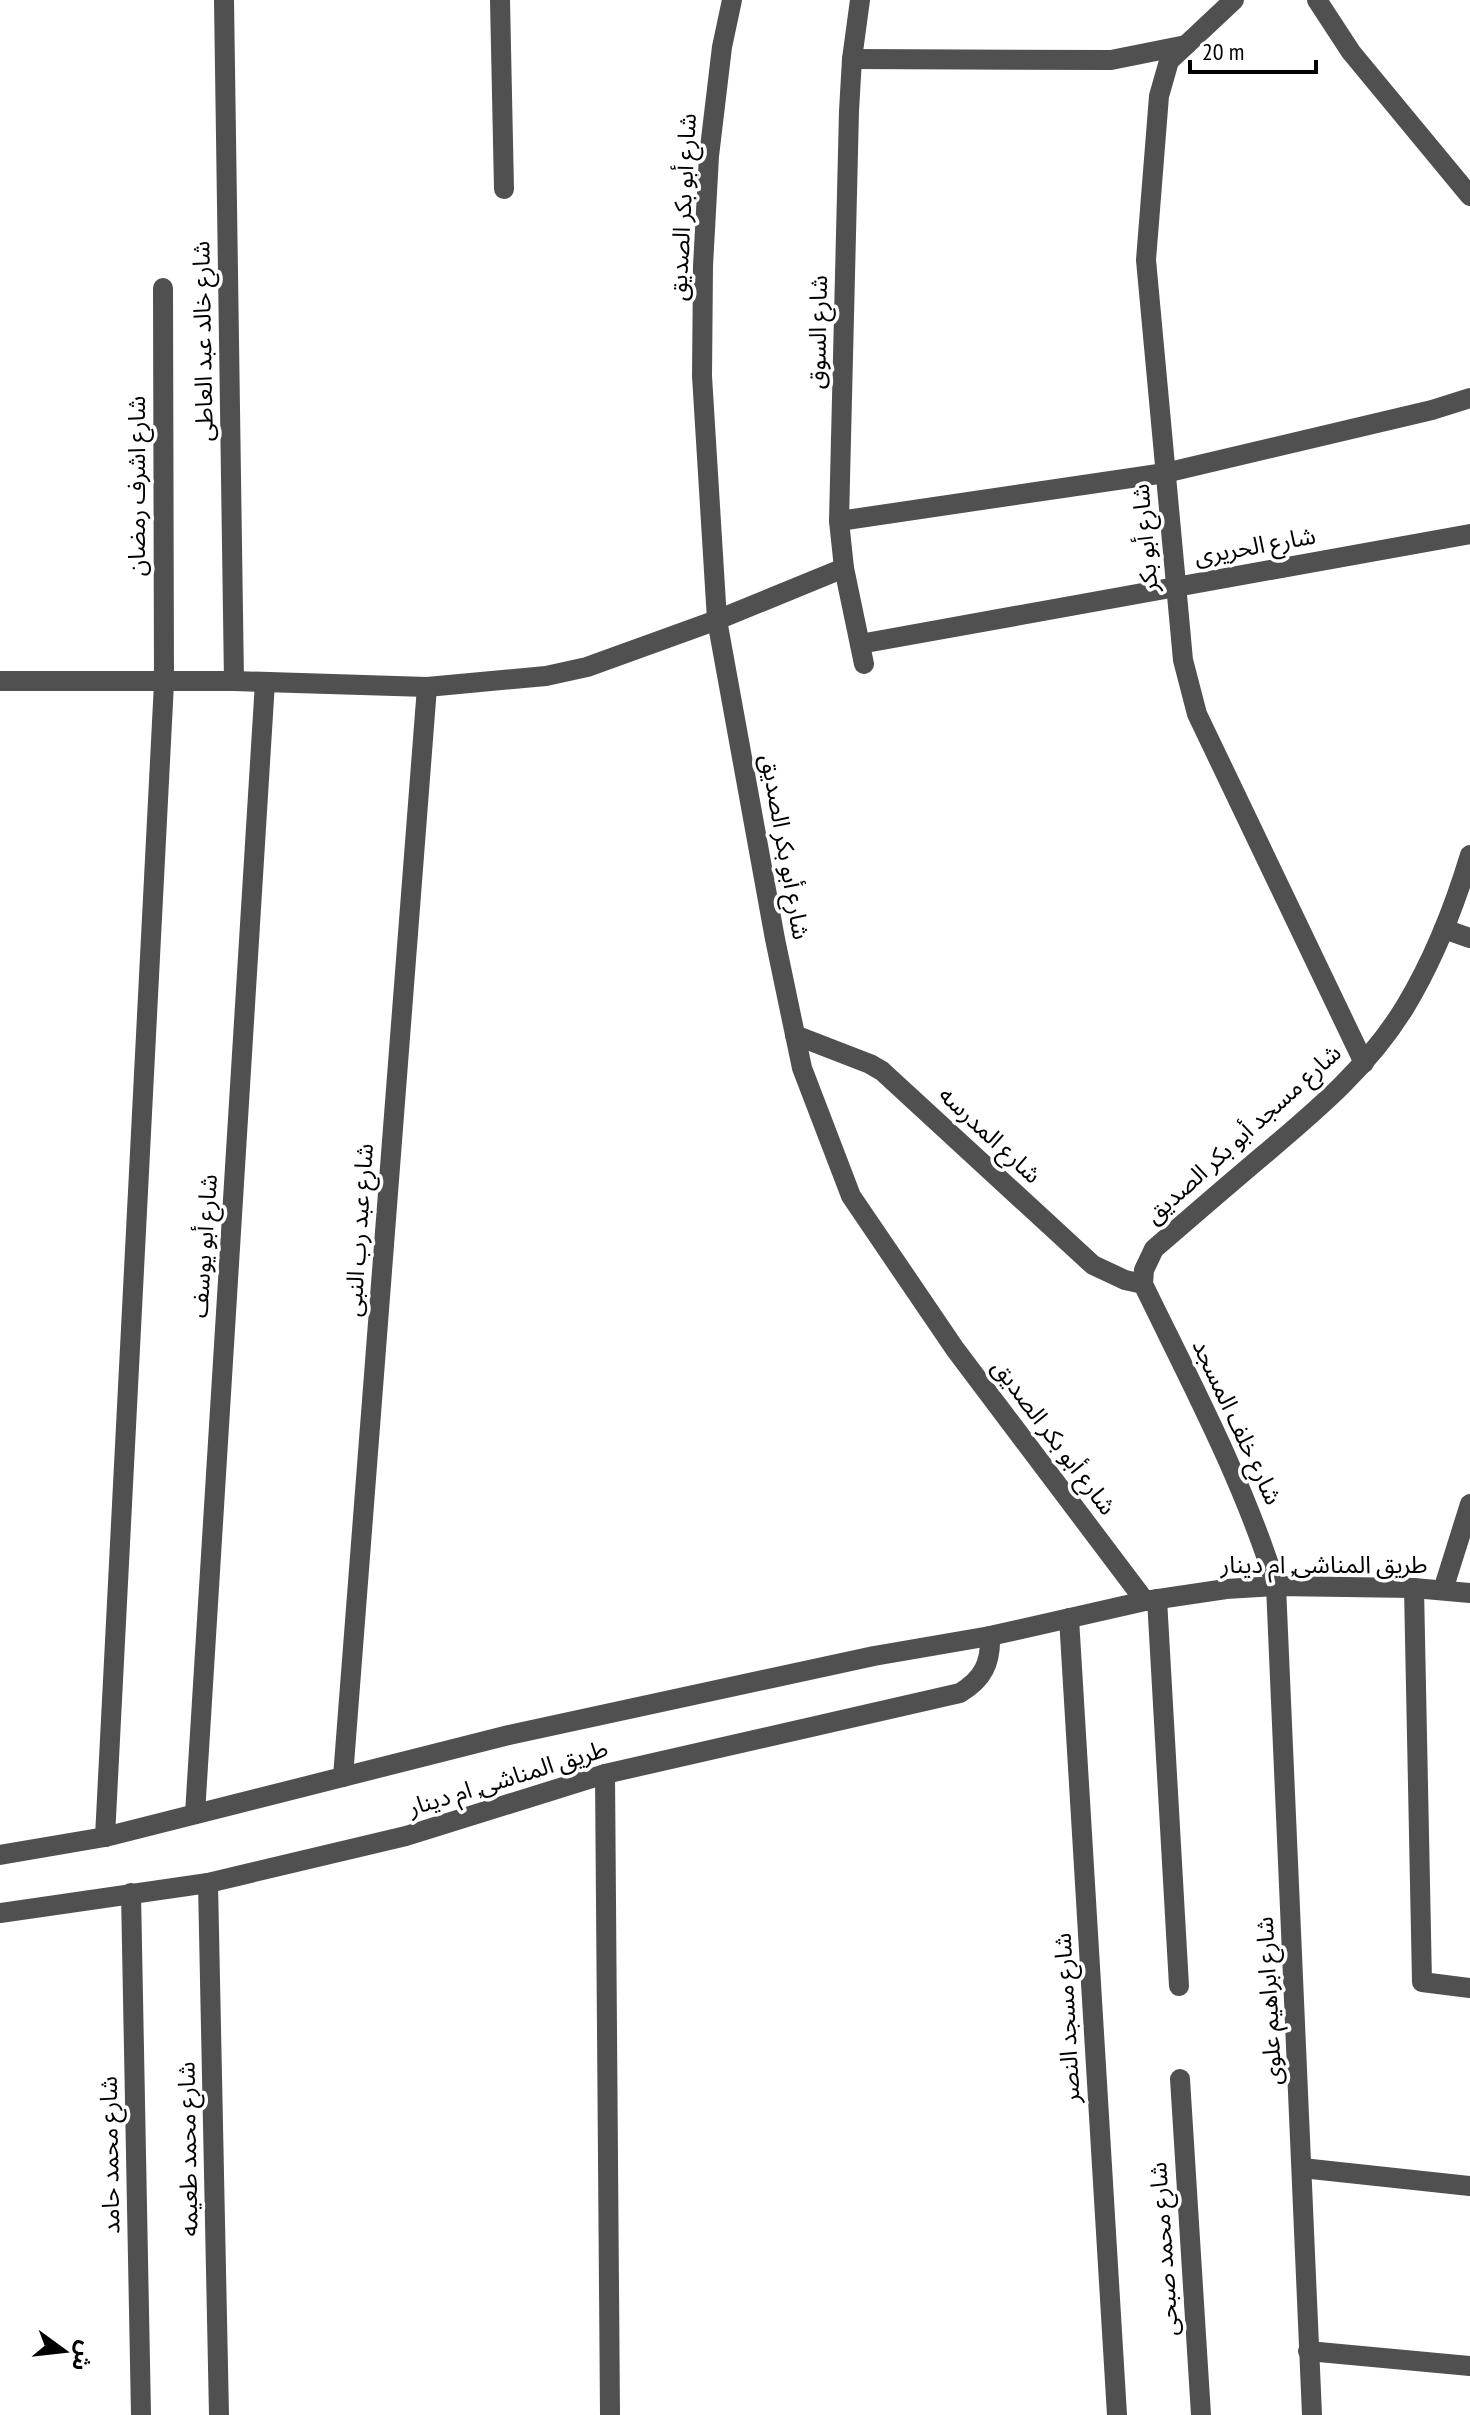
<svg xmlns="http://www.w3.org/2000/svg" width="1470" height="2415" font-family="'PT Sans Narrow','Noto Sans Arabic',sans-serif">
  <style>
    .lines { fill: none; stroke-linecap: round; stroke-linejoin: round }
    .minor { stroke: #505050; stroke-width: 20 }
    .labels { text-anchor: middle; stroke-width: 7; stroke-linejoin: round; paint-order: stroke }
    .street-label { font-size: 24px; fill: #000; stroke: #fff }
  </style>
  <rect width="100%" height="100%" fill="#fff"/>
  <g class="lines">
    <g class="minor">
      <path d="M224,0L234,681"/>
      <path d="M500,0L504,189"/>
      <path d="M732,0L722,47L709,156L703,266L702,376L717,620L775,939L802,1068L851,1196L955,1349L1145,1601"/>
      <path d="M860,0L852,59L849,111L839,521L844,568L864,664"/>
      <path d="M1234,0L1169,61L1159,96L1146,260L1183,660L1197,714L1364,1063"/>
      <path d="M1317,0L1351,52L1470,196"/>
      <path d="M852,59L1111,60L1186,45"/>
      <path d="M839,521L1165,473L1432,410L1470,398"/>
      <path d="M860,644L1470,534"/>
      <path d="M0,681H234L427,687L546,676L587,667L717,620L844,568"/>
      <path d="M1444,929L1470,938"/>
      <path d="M795,1035L870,1064L882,1071L1093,1265L1125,1280L1143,1284"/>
      <path d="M1414,1588L1422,1982L1470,1988"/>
      <path d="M1443,1590L1470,1504"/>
      <path d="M1157,1599L1179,1986"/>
      <path d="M1069,1618L1117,2415"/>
      <path d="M605,1774L610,2415"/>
      <path d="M343,1777L427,687"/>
      <path d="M195,1814L265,682"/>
      <path d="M105,1837L164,683L163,288"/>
      <path d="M0,1855L105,1837L509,1735L874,1656L990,1636L1145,1601L1226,1589L1276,1586L1414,1588L1470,1593"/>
      <path d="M208,1883L219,2415"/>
      <path d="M131,1893L141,2415"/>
      <path d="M0,1913L208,1883L406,1836L605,1774L960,1693C983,1679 991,1663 990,1636"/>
      <path d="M1180,2079L1201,2415"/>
      <path d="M1302,2168L1470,2186"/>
      <path d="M1308,2351L1470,2366"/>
      <path d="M1312,2415L1276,1586C1243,1480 1191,1383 1143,1284L1144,1270L1154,1249C1191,1217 1228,1185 1266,1153C1318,1109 1369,1066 1405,1007C1434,959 1454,908 1470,855"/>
    </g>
  </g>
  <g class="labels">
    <g class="street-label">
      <text transform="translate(683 207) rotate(-87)" y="8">شارع أبو بكر الصديق</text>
      <text transform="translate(818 332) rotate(-89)" y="8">شارع السوق</text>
      <text transform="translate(203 341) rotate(-91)" y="8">شارع خالد عبد العاطى</text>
      <text transform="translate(137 486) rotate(-90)" y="8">شارع اشرف رمضان</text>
      <text transform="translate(1145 538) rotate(-95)" y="8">شارع أبو بكر</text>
      <text transform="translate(1255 546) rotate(-10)" y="8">شارع الحريرى</text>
      <text transform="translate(785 847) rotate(80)" y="8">شارع أبو بكر الصديق</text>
      <text transform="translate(1243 1134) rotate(-42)" y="8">شارع مسجد أبو بكر الصديق</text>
      <text transform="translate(990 1135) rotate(43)" y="8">شارع المدرسه</text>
      <text transform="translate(359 1230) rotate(-86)" y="8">شارع عبد رب النبى</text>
      <text transform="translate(204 1246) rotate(-86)" y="8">شارع أبو يوسف</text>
      <text transform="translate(1237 1422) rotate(65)" y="8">شارع خلف المسجد</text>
      <text transform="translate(1054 1437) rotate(53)" y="8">شارع أبو بكر الصديق</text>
      <text x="1324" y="1573">طريق المناشى, ام دينار</text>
      <text transform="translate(508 1778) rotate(-17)" y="8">طريق المناشى, ام دينار</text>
      <text transform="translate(1269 2001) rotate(-93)" y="8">شارع ابراهيم علوى</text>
      <text transform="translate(1067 2018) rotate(-93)" y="8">شارع مسجد النصر</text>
      <text transform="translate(188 2149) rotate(-91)" y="8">شارع محمد طعيمه</text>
      <text transform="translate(110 2155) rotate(-91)" y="8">شارع محمد حامد</text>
      <text transform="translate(1164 2249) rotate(-94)" y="8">شارع محمد صبحى</text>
    </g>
  </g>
  <g transform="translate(64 2351) rotate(105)" stroke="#ffffff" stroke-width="6" paint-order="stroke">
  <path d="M0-6L14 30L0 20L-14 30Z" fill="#000000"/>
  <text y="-12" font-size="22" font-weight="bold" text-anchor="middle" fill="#000000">ش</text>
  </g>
  <path d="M1190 60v12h126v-12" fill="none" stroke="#000000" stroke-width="4"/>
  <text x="1202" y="60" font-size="24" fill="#000000" stroke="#ffffff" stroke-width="6" paint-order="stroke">20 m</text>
</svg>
